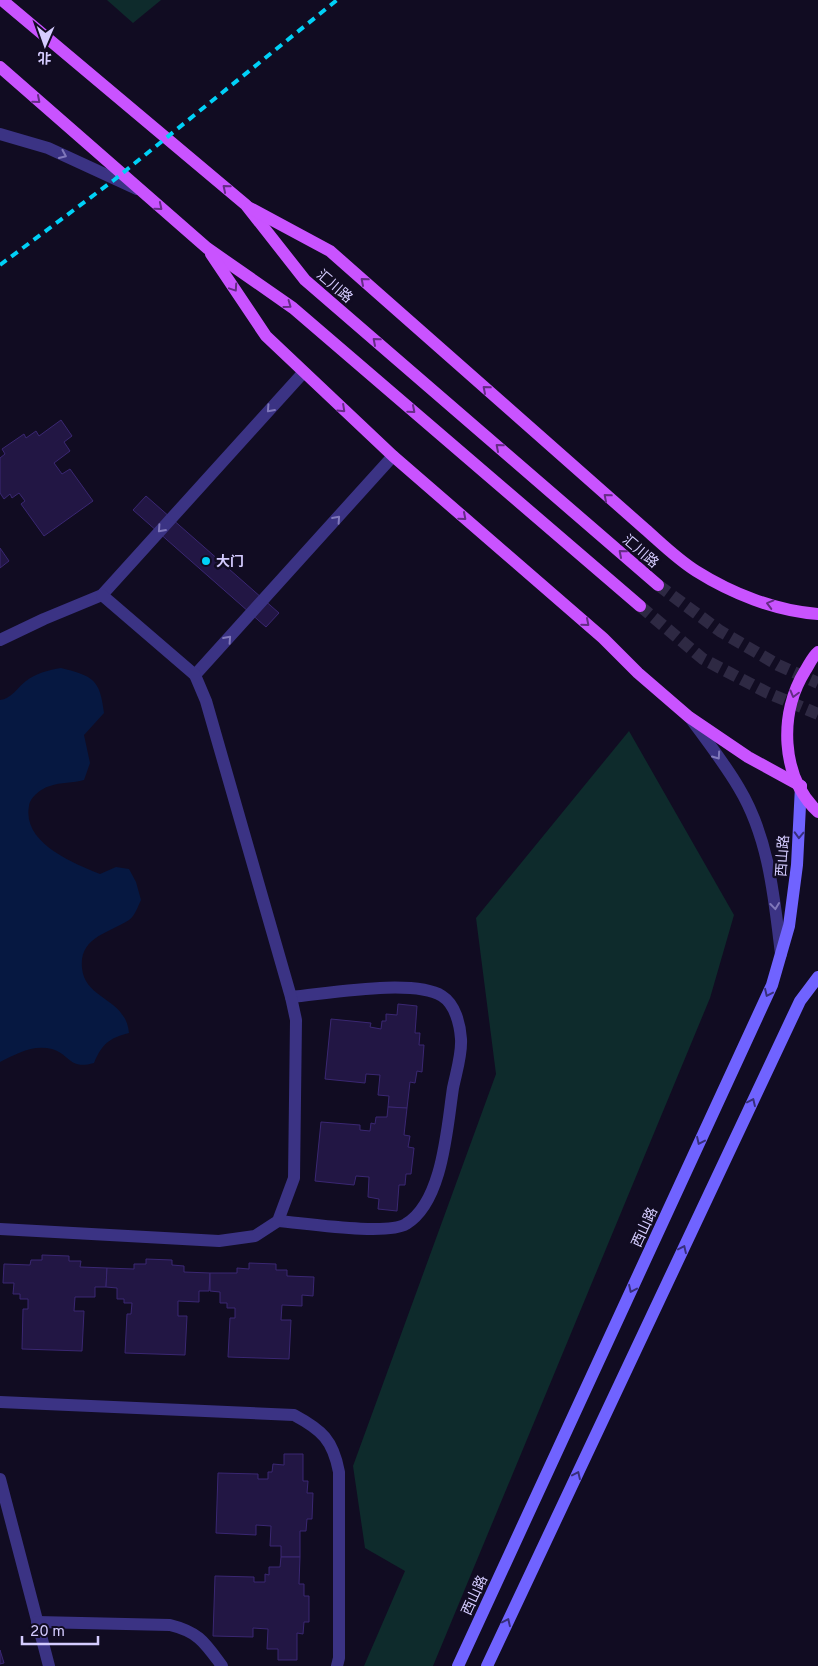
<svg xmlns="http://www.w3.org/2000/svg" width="818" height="1666" font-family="Overpass,'Noto Sans SC',sans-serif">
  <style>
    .green { fill: #0e2b2c }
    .water { fill: #061841 }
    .building { fill: #221644; stroke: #3a2772 }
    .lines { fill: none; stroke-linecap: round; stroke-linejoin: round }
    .primary-tunnel { stroke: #2e2943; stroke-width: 12; stroke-dasharray: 12 6; stroke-linecap: butt }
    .lane { stroke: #3b3384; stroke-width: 12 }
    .street { stroke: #3b3384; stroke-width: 12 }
    .secondary { stroke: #7063ff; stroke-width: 12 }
    .primary { stroke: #c953ff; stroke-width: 12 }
    .rail { stroke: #00d1f7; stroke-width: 4; stroke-dasharray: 8 6; stroke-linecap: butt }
    .oneway { stroke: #642c85 }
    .oneway2 { stroke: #8078bb }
    .oneway3 { stroke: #372f7a }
    .poi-dot { fill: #00d1f7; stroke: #110c22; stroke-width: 2 }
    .labels { text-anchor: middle; stroke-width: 5; stroke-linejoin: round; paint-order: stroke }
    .street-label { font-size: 14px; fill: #d5ccff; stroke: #110c22 }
    .poi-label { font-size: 14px; font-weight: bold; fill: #d5ccff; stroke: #110c22; text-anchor: start }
  </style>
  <rect width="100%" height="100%" fill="#110c22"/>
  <g class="green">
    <path d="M107,0H161L133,23Z"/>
    <path d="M629,731L734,915L710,998L433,1666H364L405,1571L365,1548L353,1466L496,1074L476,918Z"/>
  </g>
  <path class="water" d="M61,668C93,676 100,679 104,713L84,735L90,763L84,780C73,783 61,782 50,786C42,788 30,797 29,806C22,843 73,863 100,874L116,867L129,869L136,882L141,900C138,906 135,916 129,920C109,933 79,937 82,968C85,1000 126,998 129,1033C109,1038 102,1044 94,1063C69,1070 71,1055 52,1049C33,1044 16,1054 0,1062V700C11,699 18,687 26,681C36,673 49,670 61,668Z"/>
  <g class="building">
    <path d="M61,420L72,436L64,442L70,451L54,463L62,474L70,469L93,501L44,536L21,504L25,501L19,493L12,498L10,494L4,499L0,493V458L5,454L2,449L24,434L26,438L36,431L39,436Z"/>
    <path d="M146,496L279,613L266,627L133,510Z"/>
    <path d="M0,548L9,561L0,568Z"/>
    <path d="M398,1004L417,1006L415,1033H420L419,1045H424L422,1072L417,1071L415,1083L410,1082L407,1108L388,1107L389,1096L378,1095L380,1075L366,1074L365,1083L325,1079L331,1019L371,1023L370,1027L381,1029L382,1021H386V1014L397,1015Z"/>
    <path d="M388,1107L407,1108L404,1135L410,1136L408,1147L414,1148L411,1174H406L405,1185H399L397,1211L378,1209L379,1199L368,1197L369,1177L356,1176L354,1185L315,1181L321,1122L360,1125V1130L370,1131L371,1123L375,1124L376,1117H387Z"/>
    <path d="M42,1255L69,1256V1261H81L80,1267L107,1268L106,1287H95V1297H75L74,1311H84L82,1351L22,1349L23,1309H28V1299H20V1294H13L14,1283H3L4,1264L30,1265L31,1260H42Z"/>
    <path d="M146,1259L172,1260V1265L184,1266V1272L210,1273L209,1291H199V1302L178,1301V1316H187L185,1355L125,1353L127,1314H131L132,1303H124V1299H117V1288L106,1287L107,1268L134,1269V1264H146Z"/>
    <path d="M249,1263L276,1264V1270H287V1276L314,1277L313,1296L302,1295V1306L282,1305L281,1320H291L289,1359L228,1357L230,1318H235V1308H227V1303H220V1292L210,1291V1273H237V1268L249,1269Z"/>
    <path d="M284,1454H303V1481H308L307,1493H313L312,1519H307L306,1531H300V1557H281V1546H270L271,1526L256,1525V1535L216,1533L218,1473L258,1474V1479H268V1472H272L273,1464L284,1465Z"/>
    <path d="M281,1557H300L299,1584H304V1596H309V1622H304L303,1634L297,1633V1660H278V1649H267L268,1629L253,1628V1637L213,1636L215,1576L254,1577V1582H265V1574L269,1575V1567H280Z"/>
    <path d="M0,1650L4,1663L0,1664Z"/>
  </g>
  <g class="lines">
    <g class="primary-tunnel">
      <path d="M658,585L720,631L778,665L818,683"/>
      <path d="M640,606L703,659L768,693L818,714"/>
    </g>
    <g class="lane">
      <path d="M0,640L44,619L102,595L303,373"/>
      <path d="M195,675L393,456"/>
      <path d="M691,719C707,741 725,764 739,788C769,838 774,897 781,954"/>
      <path d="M278,1221C304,1223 387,1236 406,1224C443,1202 447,1127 453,1088C456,1073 462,1055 461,1039C460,1024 455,1004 442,996C413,978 326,994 291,997"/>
      <path d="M0,1229L219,1241L255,1236L278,1221L294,1178L296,1020L291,997L206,701L195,675L102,595"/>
      <path d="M0,1402L294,1415C322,1430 333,1440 339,1472V1658L337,1666"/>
      <path d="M0,1479L49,1666"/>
      <path d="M37,1622L170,1625C199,1632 205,1643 222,1666"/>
    </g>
    <path class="street" d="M0,134L48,148L137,189"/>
    <g class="secondary">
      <path d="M458,1666L772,985L789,926L797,865L801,786"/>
      <path d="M487,1666L800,1001L818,977"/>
    </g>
    <g class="primary">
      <path d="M2,0L246,205L305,280L658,585"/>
      <path d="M0,67L207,248L293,308L640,606"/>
      <path d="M250,208L330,251L645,529C661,543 677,559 696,571C731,593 775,611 818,614"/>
      <path d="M211,254L266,336L393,456L603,638L638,673L689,717L748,757L801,786"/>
      <path d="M818,652C812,657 809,665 805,671C779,713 780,776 818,812"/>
    </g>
    <path class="rail" d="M0,265L114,180L337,0"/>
  </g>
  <defs><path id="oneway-chevron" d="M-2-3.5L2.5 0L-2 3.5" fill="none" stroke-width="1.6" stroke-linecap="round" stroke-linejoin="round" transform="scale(1.25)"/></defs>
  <g class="oneway">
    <use href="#oneway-chevron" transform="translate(37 100) rotate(41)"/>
    <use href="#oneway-chevron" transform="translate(226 188) rotate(-140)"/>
    <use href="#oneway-chevron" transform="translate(159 207) rotate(40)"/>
    <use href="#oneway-chevron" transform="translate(364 281) rotate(-139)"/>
    <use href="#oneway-chevron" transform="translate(234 288) rotate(56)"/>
    <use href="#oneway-chevron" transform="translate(288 305) rotate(36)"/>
    <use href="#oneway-chevron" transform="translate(376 341) rotate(-139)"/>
    <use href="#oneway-chevron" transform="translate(486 389) rotate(-139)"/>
    <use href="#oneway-chevron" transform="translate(342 409) rotate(43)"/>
    <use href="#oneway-chevron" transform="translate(412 410) rotate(41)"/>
    <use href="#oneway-chevron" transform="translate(499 447) rotate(-139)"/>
    <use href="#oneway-chevron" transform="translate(607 497) rotate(-139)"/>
    <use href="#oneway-chevron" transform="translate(463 517) rotate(41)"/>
    <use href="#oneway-chevron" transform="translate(622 553) rotate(-139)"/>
    <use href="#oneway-chevron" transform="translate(770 604) rotate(-165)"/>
    <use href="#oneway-chevron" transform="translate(586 623) rotate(41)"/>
    <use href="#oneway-chevron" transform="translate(794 694) rotate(105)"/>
  </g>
  <g class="oneway2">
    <use href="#oneway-chevron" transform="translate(63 155) rotate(24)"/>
    <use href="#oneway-chevron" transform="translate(270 409) rotate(132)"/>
    <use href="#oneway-chevron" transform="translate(337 519) rotate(-48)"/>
    <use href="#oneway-chevron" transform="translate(161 529) rotate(132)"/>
    <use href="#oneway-chevron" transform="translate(228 639) rotate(-48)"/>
    <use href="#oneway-chevron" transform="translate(717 756) rotate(55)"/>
    <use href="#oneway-chevron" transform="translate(775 906) rotate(83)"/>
  </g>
  <g class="oneway3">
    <use href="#oneway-chevron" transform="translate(799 835) rotate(92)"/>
    <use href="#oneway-chevron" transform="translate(768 993) rotate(115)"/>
    <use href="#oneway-chevron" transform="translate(752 1102) rotate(-65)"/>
    <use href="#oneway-chevron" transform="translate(700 1141) rotate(115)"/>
    <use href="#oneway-chevron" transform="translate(683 1249) rotate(-65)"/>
    <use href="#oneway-chevron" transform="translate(632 1289) rotate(115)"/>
    <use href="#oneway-chevron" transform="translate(577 1475) rotate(-65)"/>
    <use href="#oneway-chevron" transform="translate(507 1622) rotate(-65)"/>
  </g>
  <circle class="poi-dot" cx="206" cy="561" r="5"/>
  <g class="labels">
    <g class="street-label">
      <text transform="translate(335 286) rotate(41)" y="5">汇川路</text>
      <text transform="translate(641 551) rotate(41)" y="5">汇川路</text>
      <text transform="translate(782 856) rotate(-86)" y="5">西山路</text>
      <text transform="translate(644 1227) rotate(-65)" y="5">西山路</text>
      <text transform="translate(474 1595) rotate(-65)" y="5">西山路</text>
    </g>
    <g class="poi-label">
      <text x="216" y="566">大门</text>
    </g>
  </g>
  <g transform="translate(45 45) rotate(182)" stroke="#110c22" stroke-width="4" paint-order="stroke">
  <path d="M0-4L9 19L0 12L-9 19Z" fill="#d5ccff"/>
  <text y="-8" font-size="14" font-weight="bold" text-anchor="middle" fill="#d5ccff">北</text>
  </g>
  <path d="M22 1636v8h76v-8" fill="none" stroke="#d5ccff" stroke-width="2.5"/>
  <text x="30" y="1636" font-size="15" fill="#d5ccff" stroke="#110c22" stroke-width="4" paint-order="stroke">20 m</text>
</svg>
